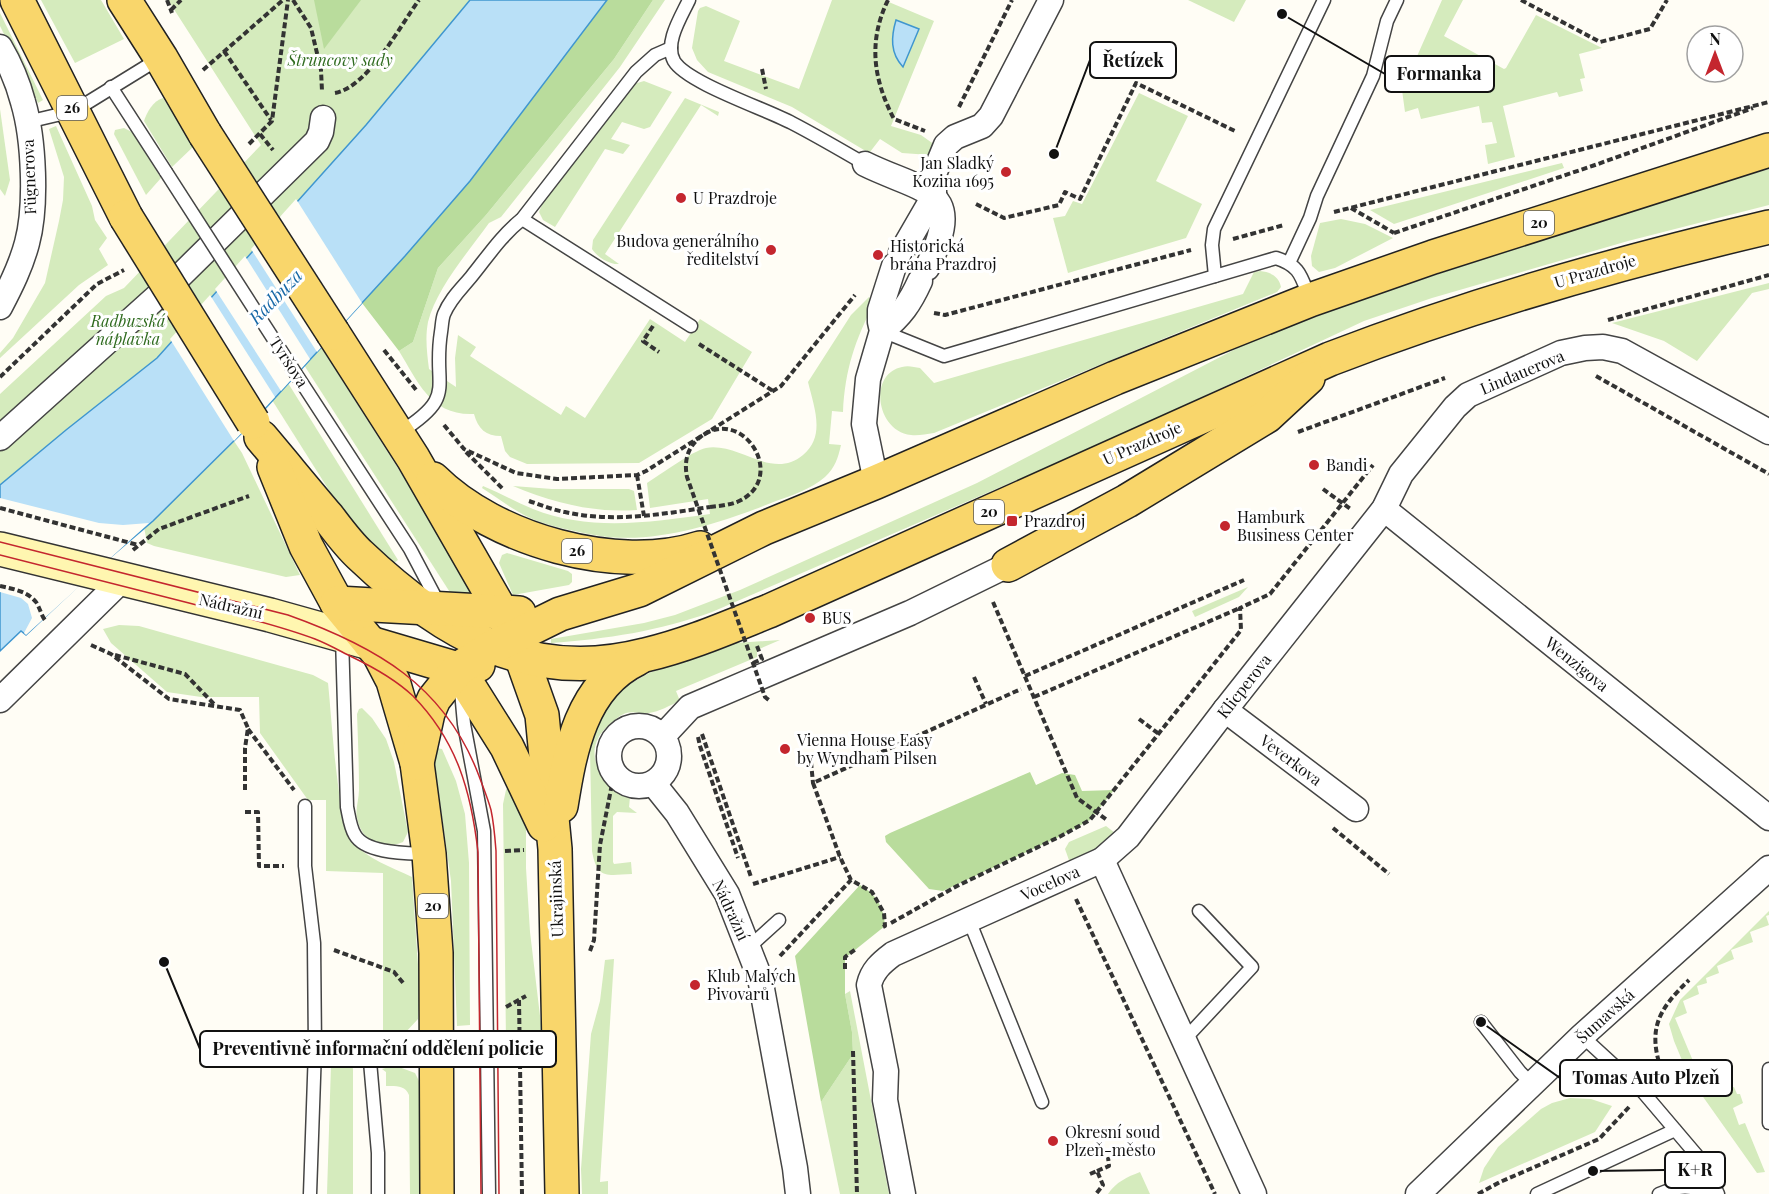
<svg xmlns="http://www.w3.org/2000/svg" width="1769" height="1194" font-family="'Playfair Display',serif">
  <style>
    .green { fill: #d5ebbd; fill-rule: evenodd }
    .forest { fill: #b9dc9c }
    .water { fill: #b9e0f7; stroke: #3f96cf; stroke-width: 1.5 }
    .pier { fill: #fffdf5 }
    .lines { fill: none; stroke-linecap: round; stroke-linejoin: round }
    .lane-casing { stroke: #444; stroke-width: 15 }
    .street-casing { stroke: #444; stroke-width: 27 }
    .secondary-casing { stroke: #333; stroke-width: 36 }
    .primary-casing { stroke: #222; stroke-width: 36 }
    .path { stroke: #333; stroke-width: 4; stroke-dasharray: 6 3; stroke-linecap: butt }
    .lane { stroke: #fff; stroke-width: 12 }
    .street { stroke: #fff; stroke-width: 24 }
    .secondary { stroke: #fff6b0; stroke-width: 33 }
    .primary { stroke: #f9d66b; stroke-width: 33 }
    .tram { stroke: #c4262e; stroke-width: 1.5 }
    .lane-bridge-casing { stroke: #444; stroke-width: 15; stroke-linecap: butt }
    .primary-bridge-casing { stroke: #222; stroke-width: 36; stroke-linecap: butt }
    .path-bridge { stroke: #333; stroke-width: 4; stroke-dasharray: 6 3; stroke-linecap: butt }
    .lane-bridge { stroke: #fff; stroke-width: 12 }
    .primary-bridge { stroke: #f9d66b; stroke-width: 33 }
    .poi-dot { fill: #c4262e; stroke: #fff; stroke-width: 2 }
    .labels { text-anchor: middle; stroke-width: 6; stroke-linejoin: round; paint-order: stroke }
    .shield { fill: #fff; stroke: #585858; stroke-width: 1.5 }
    .shield-label { font-size: 15px; font-weight: bold; fill: #111 }
    .park-label { font-size: 16px; font-style: italic; fill: #2f6b1f; stroke: #fff }
    .poi-label { font-size: 16px; fill: #111; stroke: #fff; text-anchor: start }
    .street-label { font-size: 16px; fill: #111; stroke: #fff }
    .water-label { font-size: 18px; font-style: italic; fill: #1768a6; stroke: #fff }
    .leader { fill: none; stroke: #111; stroke-width: 2 }
    .callout-dot { fill: #111; stroke: #fff; stroke-width: 2 }
    .callout { fill: #fff; stroke: #111; stroke-width: 2 }
    .callout-label { font-size: 18px; text-anchor: middle; font-weight: bold; fill: #111 }
  </style>
  <rect width="100%" height="100%" fill="#fffdf5"/>
  <g class="green">
    <path d="M41,0H101L124,39L75,63Z"/>
    <path d="M168,0H470L366,125L157,358L66,430L0,485V394L106,296L124,288L261,145Z"/>
    <path d="M653,0H665L620,67L501,217L489,223C469,251 436,289 428,322C425,338 427,353 429,369L456,387L455,358L458,335L476,347L470,356L561,415L566,406L585,418L650,319L685,342L700,319L752,352L712,419L639,463L527,464L510,457L505,451L501,436C486,436 478,429 474,414C431,416 418,382 399,351L413,342L438,268L486,215L614,59Z"/>
    <path d="M832,0H884L934,21L891,126L921,135L935,145L930,155L902,153L880,139L870,152L864,150L792,107L708,72L697,60L692,48L698,11L700,8L706,6L740,21L724,61L799,89ZM896,20L903,66C890,55 891,35 896,20Z"/>
    <path d="M1188,0H1246L1234,22Z"/>
    <path d="M1442,0H1463L1444,36L1504,69L1506,68L1536,15L1602,48L1579,54L1585,78L1580,79L1583,91L1559,97L1557,92L1503,106L1515,157L1488,164L1485,145L1497,143L1492,122L1482,123L1479,106L1421,119L1418,108L1405,112L1402,90Z"/>
    <path d="M0,13L43,100L38,103L0,26Z"/>
    <path d="M644,81L672,92L650,127L644,129L622,122L611,139L630,145L623,154L605,149L555,227L543,220L539,212L543,202L634,84Z"/>
    <path d="M1139,93L1188,116L1156,181L1202,204L1186,238L1068,273L1053,218L1065,216L1073,201L1082,204Z"/>
    <path d="M163,98L194,146L172,167L144,121C147,112 153,101 163,98Z"/>
    <path d="M685,98L719,112L718,116L701,105L605,254L619,264C610,265 597,257 592,249L593,240Z"/>
    <path d="M0,109L10,180L5,196L0,189Z"/>
    <path d="M56,126L92,206L95,220L107,238L99,249L108,265L79,285L0,358V353L13,338L45,283L59,221L63,200L64,177L49,129Z"/>
    <path d="M124,128L132,132L161,178L146,195L114,134L115,130Z"/>
    <path d="M1562,163L1564,168L1394,224L1370,210Z"/>
    <path d="M1769,169V205L1628,241L1432,298L1364,321L1121,435L712,612C659,631 607,639 551,643V639L644,623L675,615L740,590L977,483L1253,340L1374,295L1671,198Z"/>
    <path d="M1341,219L1365,224L1393,238L1335,268L1319,272L1312,266L1311,256L1320,223Z"/>
    <path d="M1260,271C1270,272 1279,276 1281,287L1277,292L934,433C926,434 918,436 911,435C876,431 868,374 902,367C908,365 914,367 920,368L934,383L1243,294L1254,272Z"/>
    <path d="M1769,283V289L1752,293L1697,361L1664,341L1612,323Z"/>
    <path d="M869,297L874,303C855,341 845,369 843,412L832,411L829,444L841,445C838,458 835,468 825,477C811,489 793,495 776,501C721,523 654,546 594,535C573,531 542,525 524,515C509,507 496,497 482,488L483,486C500,493 516,502 533,509C591,532 651,522 710,514L708,499L650,508L647,483C660,475 692,451 706,448C739,442 772,481 803,455C826,436 814,407 808,382L851,315Z"/>
    <path d="M321,347L427,514L470,590V594L453,597L304,365Z"/>
    <path d="M288,383L398,560L394,563L373,545L344,514L272,400Z"/>
    <path d="M234,441L242,453L300,575L286,577L154,546L147,543L144,527L153,521Z"/>
    <path d="M513,486L552,489H629L634,491L637,510C593,513 554,503 513,486Z"/>
    <path d="M507,553L568,571L572,574V582L569,585L513,595L499,563L502,555Z"/>
    <path d="M1248,587L1239,597L1195,617L1192,611Z"/>
    <path d="M119,625L139,626L313,675L328,683C331,709 338,828 352,842C368,859 391,867 412,877L420,994L418,1019L404,1034L386,1039H343L345,1031L383,1032V873L326,871V800H308L260,733L259,697H201L167,692L111,643L103,629Z"/>
    <path d="M780,640L757,650V657L676,691L680,701C670,705 659,712 649,713C642,714 633,711 626,713C620,715 615,720 610,724C579,750 599,782 630,797L629,807L637,813L617,812L613,816V862L614,864L631,862L632,874C607,875 597,880 592,851L590,749L594,727L621,689L649,673L736,643Z"/>
    <path d="M362,708L372,718L386,739L394,762L408,832L403,842C382,851 362,842 357,818C355,810 359,799 359,790C359,765 358,740 357,714L359,709Z"/>
    <path d="M436,748L442,749L456,781L465,814L469,863L470,1025L457,1026L451,881L438,788L431,762Z"/>
    <path d="M508,786L526,816V868L530,932L543,1041H506L503,804L506,790Z"/>
    <path d="M1106,826L1115,833L1090,853L1070,863L1065,849L1069,842Z"/>
    <path d="M1769,911V915L1766,916L1769,925L1750,932L1753,942L1731,950L1734,959L1717,966L1719,973L1706,978L1707,983L1697,986L1699,994L1683,1001L1687,1013L1675,1018L1701,1080L1716,1074L1719,1082L1725,1080L1728,1089L1734,1087L1737,1094H1740L1743,1103L1733,1108L1739,1125L1745,1123L1765,1172L1757,1173L1689,1077L1674,1041L1669,1024L1680,1000Z"/>
    <path d="M614,959L600,1182L608,1181V1194H582L581,1169L591,1034L600,1001L605,960Z"/>
    <path d="M850,991L889,1194H840L821,1102L853,1054L852,1032L845,994Z"/>
    <path d="M345,1058L352,1059L353,1070V1194H327L331,1064L336,1060Z"/>
    <path d="M389,1067H399L415,1073L419,1081L422,1094L423,1194H410L409,1095C405,1085 396,1086 386,1086V1072L382,1069Z"/>
    <path d="M1570,1098L1591,1099L1612,1106L1595,1132L1479,1183L1484,1168L1498,1147L1541,1109L1552,1103Z"/>
    <path d="M1140,1172L1150,1194H1108C1116,1182 1127,1177 1140,1172Z"/>
  </g>
  <g class="forest">
    <path d="M314,0H361L324,49Z"/>
    <path d="M607,0H653L614,59L486,215L438,268L413,342L399,351L362,303L470,181Z"/>
    <path d="M1030,772L1036,785L1062,773L1075,775L1082,791L1114,790L1090,820L1061,836L943,891L929,889L886,842L885,836L890,833Z"/>
    <path d="M860,885C876,894 884,907 885,926L845,958V994L852,1032L853,1054L821,1102L795,956Z"/>
  </g>
  <g class="water">
    <path d="M470,0H607L470,181L405,256L253,422L153,521L92,573L26,635L21,631L0,651V485L66,430L157,358L366,125Z"/>
    <path d="M896,20L919,29L903,67C890,53 891,37 896,20Z"/>
  </g>
  <g class="pier">
    <path d="M296,199L362,303L317,352L251,249Z"/>
    <path d="M245,256L310,359L281,391L215,289Z"/>
    <path d="M210,295L275,397L234,441L170,339Z"/>
    <path d="M0,498L99,523L123,525L149,523L26,635L24,633L32,618L28,604L21,598L0,592Z"/>
  </g>
  <g class="lines">
    <defs>
      <g id="lane">
        <path d="M689,0C681,17 664,43 674,61C687,83 766,109 792,123C817,136 841,150 865,164"/>
        <path d="M111,87L166,172"/>
        <path d="M27,122L74,111L160,58"/>
        <path d="M522,219L691,326"/>
        <path d="M1289,263L1310,218L1317,196L1373,76L1387,21L1397,0"/>
        <path d="M1215,276L1212,245L1214,229L1324,0"/>
        <path d="M882,331L944,356L1276,258C1301,266 1301,277 1310,299"/>
        <path d="M296,374L410,549L439,604"/>
        <path d="M399,433C459,395 432,389 441,332C442,326 442,319 444,314C450,299 461,289 471,277C488,256 501,236 522,219L636,72L655,55L671,48"/>
        <path d="M342,637L347,807C349,816 350,827 355,835C366,854 408,853 427,854"/>
        <path d="M461,691L464,724L484,831L489,1194"/>
        <path d="M305,806V866L314,943L315,1049L369,1050"/>
        <path d="M969,920L1042,1102"/>
        <path d="M748,948L779,920"/>
        <path d="M1481,1022L1520,1072L1533,1085"/>
        <path d="M1582,1036L1643,1092L1705,1165L1718,1194"/>
        <path d="M1184,1040L1252,967L1199,911"/>
        <path d="M1769,1069V1123"/>
        <path d="M310,1194L315,1049"/>
        <path d="M378,1194V1153L369,1050L415,1046L436,1049"/>
        <path d="M1537,1194L1675,1130"/>
        <path d="M1659,1194C1677,1186 1692,1185 1710,1194"/>
      </g>
      <g id="street">
        <path d="M0,47C10,64 18,83 23,102C34,139 37,206 27,243C21,266 11,286 0,307"/>
        <path d="M865,164C924,193 967,187 927,268"/>
        <path d="M901,253L934,196V174L946,145L955,137L982,126L991,116L1051,0"/>
        <path d="M882,331C901,316 910,303 920,281"/>
        <path d="M0,438L180,276L317,141L321,132L323,118"/>
        <path d="M876,482L864,424L868,379L882,331L880,322V310L894,266"/>
        <path d="M1384,509L1769,818"/>
        <path d="M0,700L122,580"/>
        <path d="M1225,710L1356,809"/>
        <circle cx="639" cy="756" r="30"/>
        <path d="M663,736L690,707L910,613L1008,565"/>
        <path d="M653,783L677,813L727,894L760,978L795,1168L798,1194"/>
        <path d="M1102,860L1254,1194"/>
        <path d="M903,1194L885,1100L886,1071L869,985C872,971 881,963 893,954L1102,860L1128,837L1225,710L1384,509L1401,474L1455,407L1468,395L1561,353L1585,348L1603,347L1622,351L1769,432"/>
        <path d="M1418,1194L1582,1036L1769,868"/>
      </g>
      <path id="secondary" d="M0,549L270,615L370,643"/>
      <g id="primary">
        <path d="M17,0L126,217"/>
        <path d="M124,0L161,58L205,134"/>
        <path d="M333,333L413,458L502,613L514,636L542,715L555,849L562,1194"/>
        <path d="M261,437C283,463 305,490 328,517C338,530 348,544 360,555C442,633 529,685 645,655C688,645 729,627 769,611L1330,359C1473,304 1620,262 1769,227"/>
        <path d="M274,467L306,546L337,603L379,654L393,681L417,763L429,854L436,953L437,1194"/>
        <path d="M433,479C494,540 617,575 700,548"/>
        <path d="M1008,565L1127,501L1267,416L1308,378"/>
        <path d="M337,603L519,613"/>
        <path d="M370,643L458,669L478,665"/>
        <path d="M458,669L507,747L544,825"/>
        <path d="M417,763L428,713L434,699L458,669L491,648L560,614L639,590L764,528L876,482L1115,378L1310,300L1433,257L1769,150"/>
        <path d="M561,806C570,750 581,686 637,659"/>
      </g>
    </defs>
    <use href="#lane" class="lane-casing"/>
    <use href="#street" class="street-casing"/>
    <use href="#secondary" class="secondary-casing"/>
    <use href="#primary" class="primary-casing"/>
    <g class="path">
      <path d="M167,0L172,13"/>
      <path d="M293,0L311,28L321,70L322,91"/>
      <path d="M888,0C868,41 873,79 894,119L925,131"/>
      <path d="M1521,0L1600,42L1650,29L1667,0"/>
      <path d="M171,10L181,0"/>
      <path d="M224,51L271,120"/>
      <path d="M762,69L766,89"/>
      <path d="M203,70L283,0"/>
      <path d="M335,93C368,87 400,26 419,0"/>
      <path d="M959,107L1012,0"/>
      <path d="M260,134L273,150"/>
      <path d="M249,144L272,121L288,0"/>
      <path d="M976,204L1004,218L1059,205L1065,192L1080,199L1136,83L1237,132"/>
      <path d="M1351,208L1394,233"/>
      <path d="M1334,212L1769,102"/>
      <path d="M1394,233L1598,164L1753,108"/>
      <path d="M1233,239L1284,225"/>
      <path d="M934,313L945,315L1191,250"/>
      <path d="M1608,320L1769,275"/>
      <path d="M653,326L643,341L659,352"/>
      <path d="M699,344L773,391"/>
      <path d="M384,350L417,391"/>
      <path d="M1596,376L1769,474"/>
      <path d="M0,377L97,284L124,270"/>
      <path d="M444,425L464,449L516,473L557,479L637,475L646,471L781,386L855,295"/>
      <path d="M1298,432L1445,378"/>
      <path d="M466,452L503,489"/>
      <path d="M637,475L644,516"/>
      <path d="M1323,489L1352,510"/>
      <path d="M529,501C541,505 553,510 565,512C613,523 662,514 710,507"/>
      <path d="M0,508L138,545"/>
      <path d="M133,550L159,529L249,496"/>
      <path d="M0,586C13,589 27,591 36,602C40,608 41,615 45,620"/>
      <path d="M993,602L1077,798L1107,820"/>
      <path d="M91,645L111,654L169,699L240,710L248,728L245,748V792"/>
      <path d="M115,655L185,674L215,705"/>
      <path d="M1025,676L1244,580"/>
      <path d="M974,677L986,704"/>
      <path d="M1034,697L1240,608"/>
      <path d="M1139,719L1159,734"/>
      <path d="M248,729L294,790"/>
      <path d="M702,734L751,877"/>
      <path d="M698,737L700,746L738,858"/>
      <path d="M811,762L813,783"/>
      <path d="M245,812H258L259,866H284"/>
      <path d="M1333,828L1389,874"/>
      <path d="M505,851L524,850"/>
      <path d="M753,884L840,857"/>
      <path d="M1076,899L1215,1194"/>
      <path d="M891,923L957,886L1061,836L1090,820L1241,630L1240,608L1270,594L1373,465"/>
      <path d="M883,927L885,926L884,913L872,892L851,880L840,857L813,783L1021,689"/>
      <path d="M334,950L394,972L404,984"/>
      <path d="M590,951L594,940L600,845L614,774"/>
      <path d="M780,956L851,880"/>
      <path d="M845,969V957L856,949"/>
      <path d="M519,1000L522,1194"/>
      <path d="M506,1007L526,996"/>
      <path d="M853,1051L857,1194"/>
      <path d="M1657,1077L1662,1072C1647,1029 1658,1010 1689,980"/>
      <path d="M1097,1171L1109,1166L1108,1157"/>
      <path d="M1090,1174L1097,1171L1103,1185L1096,1194"/>
      <path d="M1478,1194L1500,1182L1599,1139L1629,1107"/>
    </g>
    <use href="#lane" class="lane"/>
    <use href="#street" class="street"/>
    <use href="#secondary" class="secondary"/>
    <use href="#primary" class="primary"/>
    <g class="tram">
      <path d="M0,542L288,615C375,646 445,685 479,776C483,787 488,799 491,810C494,824 495,838 496,851L499,1194"/>
      <path d="M0,555C63,571 126,587 189,603C231,614 275,624 315,639C328,644 340,651 352,657C373,667 396,680 413,696C457,741 471,791 478,852L481,1194"/>
    </g>
    <defs>
      <path id="lane-bridge" d="M166,172L296,374"/>
      <g id="primary-bridge">
        <path d="M205,134L333,333"/>
        <path d="M126,217L253,422"/>
      </g>
    </defs>
    <use href="#lane-bridge" class="lane-bridge-casing"/>
    <use href="#primary-bridge" class="primary-bridge-casing"/>
    <g class="path-bridge">
      <path d="M710,507C719,506 729,505 737,502C791,479 741,401 698,439C687,449 684,462 687,477L765,697L770,701"/>
      <path d="M753,663L762,659L757,646"/>
    </g>
    <use href="#lane-bridge" class="lane-bridge"/>
    <use href="#primary-bridge" class="primary-bridge"/>
  </g>
  <g class="poi-dot">
    <circle cx="1006" cy="172" r="6"/>
    <circle cx="681" cy="198" r="6"/>
    <circle cx="771" cy="250" r="6"/>
    <circle cx="878" cy="255" r="6"/>
    <circle cx="1314" cy="465" r="6"/>
    <rect x="1006" y="515" width="12" height="12" rx="3"/>
    <circle cx="1225" cy="526" r="6"/>
    <circle cx="810" cy="618" r="6"/>
    <circle cx="785" cy="749" r="6"/>
    <circle cx="695" cy="985" r="6"/>
    <circle cx="1053" cy="1141" r="6"/>
  </g>
  <g class="labels">
    <g class="shield">
      <rect x="57" y="96" width="30" height="24" rx="4.5"/>
      <rect x="1524" y="211" width="30" height="24" rx="4.5"/>
      <rect x="974" y="500" width="30" height="24" rx="4.5"/>
      <rect x="562" y="539" width="30" height="24" rx="4.5"/>
      <rect x="418" y="894" width="30" height="24" rx="4.5"/>
    </g>
    <g class="shield-label">
      <text x="72" y="113">26</text>
      <text x="1539" y="228">20</text>
      <text x="989" y="517">20</text>
      <text x="577" y="556">26</text>
      <text x="433" y="911">20</text>
    </g>
    <g class="park-label">
      <text x="340" y="66">Štruncovy sady</text>
      <text x="128" y="327">Radbuzská<tspan x="128" dy="18">náplavka</tspan></text>
    </g>
    <g class="poi-label">
      <text x="994" y="169" text-anchor="end">Jan Sladký<tspan x="994" dy="18">Kozina 1695</tspan></text>
      <text x="693" y="204">U Prazdroje</text>
      <text x="759" y="247" text-anchor="end">Budova generálního<tspan x="759" dy="18">ředitelství</tspan></text>
      <text x="890" y="252">Historická<tspan x="890" dy="18">brána Prazdroj</tspan></text>
      <text x="1326" y="471">Bandi</text>
      <text x="1237" y="523">Hamburk<tspan x="1237" dy="18">Business Center</tspan></text>
      <text x="1024" y="527">Prazdroj</text>
      <text x="822" y="624">BUS</text>
      <text x="797" y="746">Vienna House Easy<tspan x="797" dy="18">by Wyndham Pilsen</tspan></text>
      <text x="707" y="982">Klub Malých<tspan x="707" dy="18">Pivovarů</tspan></text>
      <text x="1065" y="1138">Okresní soud<tspan x="1065" dy="18">Plzeň-město</tspan></text>
    </g>
    <g class="street-label">
      <text transform="translate(29 177) rotate(-92)" y="6">Fügnerova</text>
      <text transform="translate(1595 271) rotate(-16)" y="6">U Prazdroje</text>
      <text transform="translate(289 362) rotate(57)" y="6">Tyršova</text>
      <text transform="translate(1522 372) rotate(-23)" y="6">Lindauerova</text>
      <text transform="translate(1142 443) rotate(-24)" y="6">U Prazdroje</text>
      <text transform="translate(231 606) rotate(13)" y="6">Nádražní</text>
      <text transform="translate(1577 664) rotate(39)" y="6">Wenzigova</text>
      <text transform="translate(1244 686) rotate(-52)" y="6">Klicperova</text>
      <text transform="translate(1291 760) rotate(37)" y="6">Veverkova</text>
      <text transform="translate(1050 883) rotate(-24)" y="6">Vocelova</text>
      <text transform="translate(556 899) rotate(-92)" y="6">Ukrajinská</text>
      <text transform="translate(731 910) rotate(65)" y="6">Nádražní</text>
      <text transform="translate(1605 1016) rotate(-42)" y="6">Šumavská</text>
    </g>
    <g class="water-label">
      <text transform="translate(276 297) rotate(-46)" y="6">Radbuza</text>
    </g>
  </g>
  <path class="leader" d="M1054 154L1090 60M1282 14L1385 74M164 962L200 1049M1481 1022L1560 1078M1593 1171L1665 1170"/>
  <g class="callout-dot">
    <circle cx="1054" cy="154" r="6"/>
    <circle cx="1282" cy="14" r="6"/>
    <circle cx="164" cy="962" r="6"/>
    <circle cx="1481" cy="1022" r="6"/>
    <circle cx="1593" cy="1171" r="6"/>
  </g>
  <g class="callout">
    <rect x="1090" y="42" width="86" height="36" rx="6"/>
    <rect x="1385" y="56" width="109" height="36" rx="6"/>
    <rect x="200" y="1031" width="356" height="36" rx="6"/>
    <rect x="1560" y="1060" width="172" height="36" rx="6"/>
    <rect x="1665" y="1152" width="60" height="36" rx="6"/>
  </g>
  <g class="callout-label">
    <text x="1133" y="67">Řetízek</text>
    <text x="1439" y="80">Formanka</text>
    <text x="378" y="1055">Preventivně informační oddělení policie</text>
    <text x="1646" y="1084">Tomas Auto Plzeň</text>
    <text x="1695" y="1176">K+R</text>
  </g>
  <g transform="translate(1715 54)"><circle r="28" fill="#ffffff" stroke="#a0a0a0" stroke-width="1.5"/>
  <path d="M0-4.5L10 22L0 15L-10 22Z" fill="#c4262e"/>
  <text y="-9" font-size="16" font-weight="bold" text-anchor="middle" fill="#111111">N</text>
  </g>
</svg>
